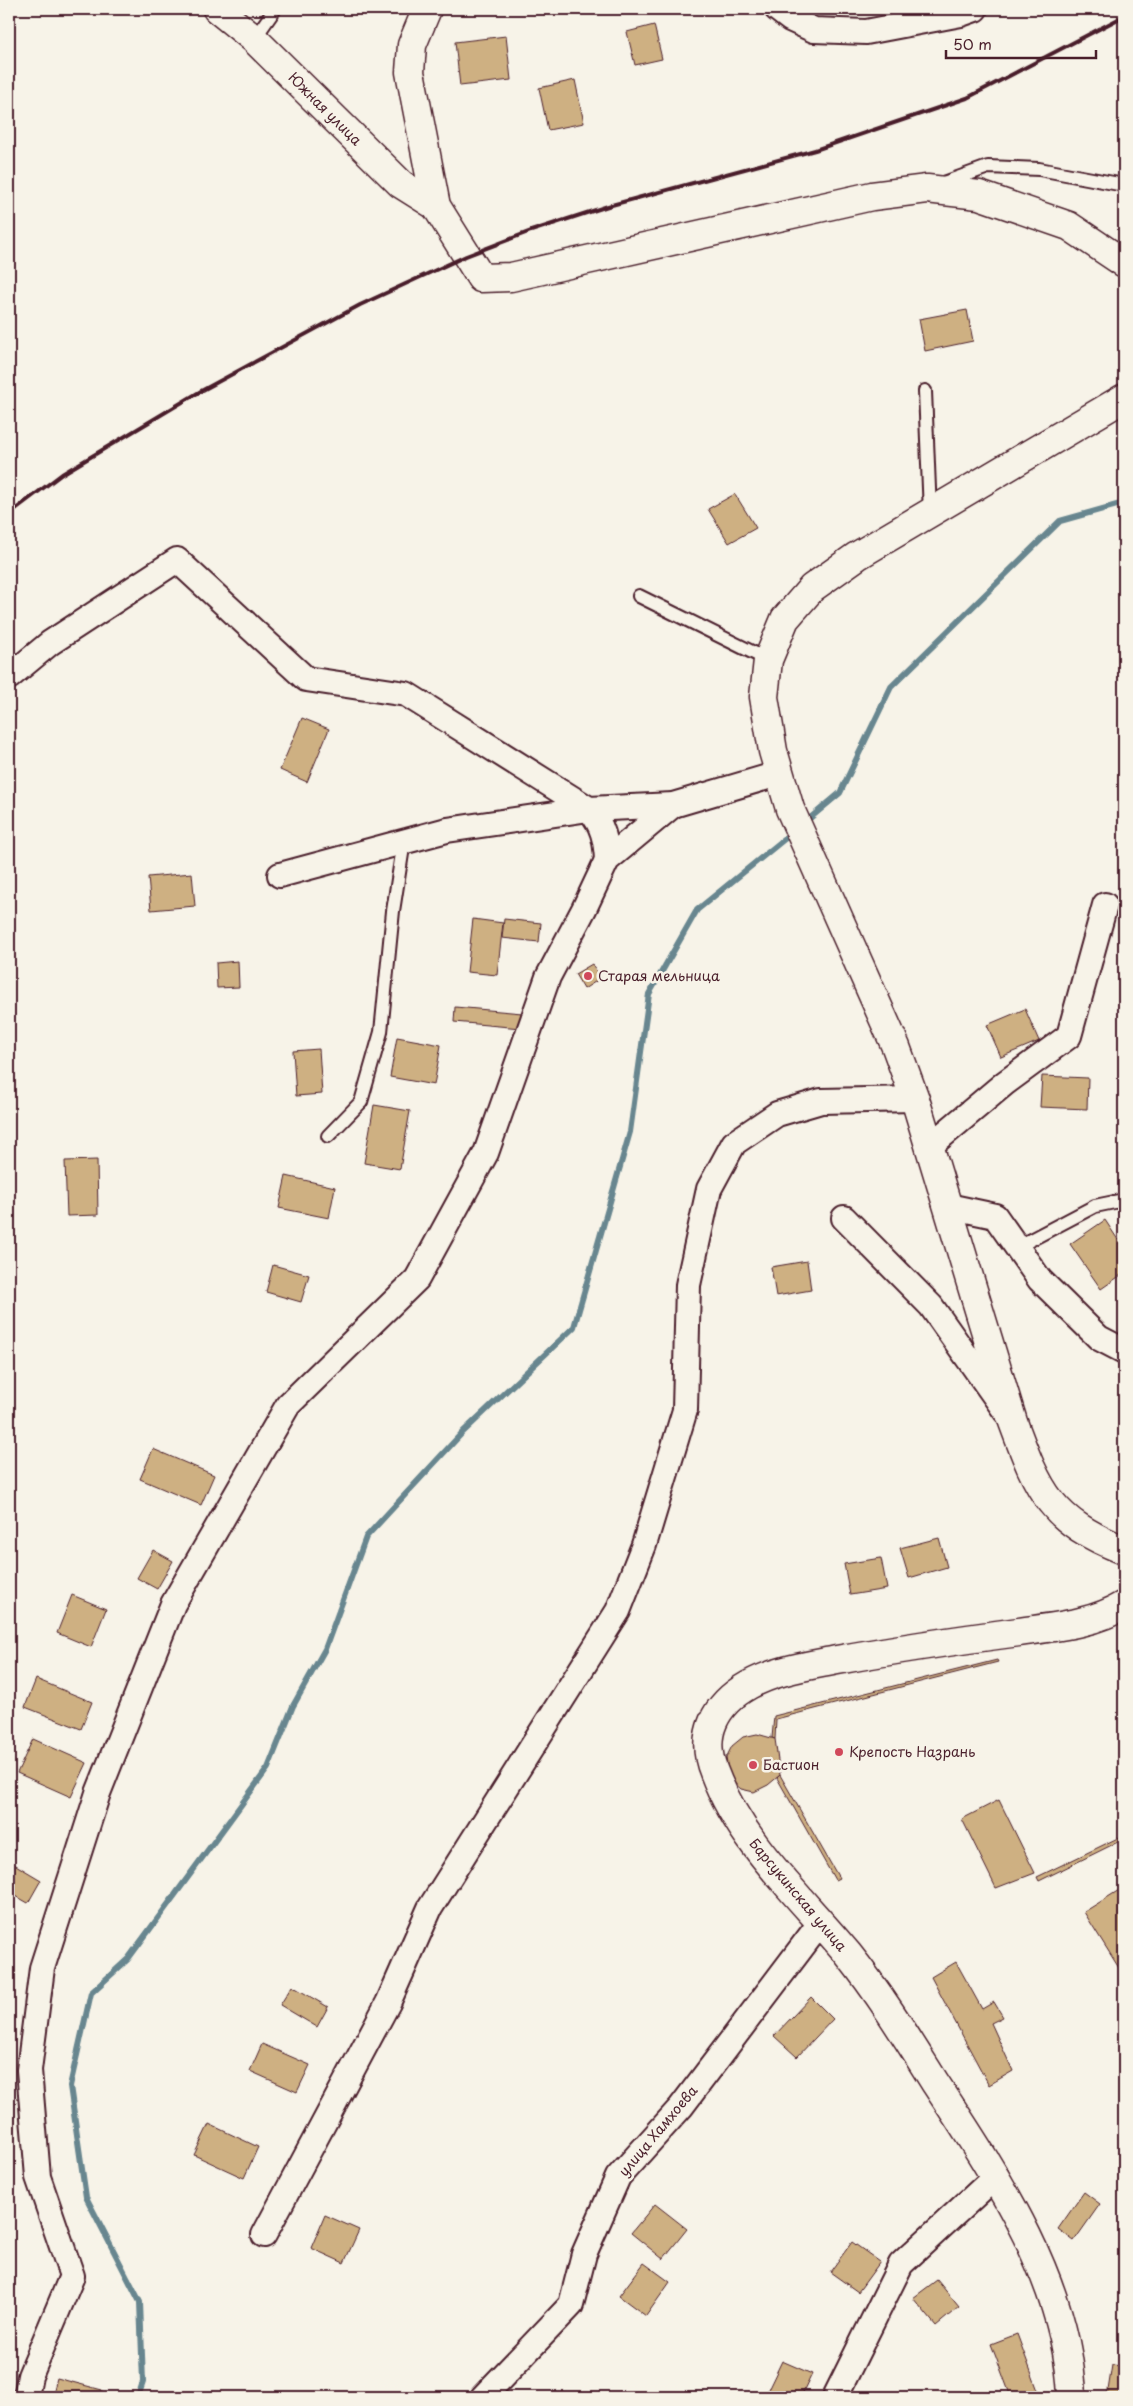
<svg xmlns="http://www.w3.org/2000/svg" width="1133" height="2406" font-family="'Playpen Sans',sans-serif">
  <style>
    .lines { fill: none; stroke-linecap: round; stroke-linejoin: round }
    .stream { stroke: #67868f; stroke-width: 6 }
    .building { fill: #ceb082; stroke: #4a1f2b }
    .lane-casing { stroke: #4a1f2b; stroke-width: 16 }
    .street-casing { stroke: #4a1f2b; stroke-width: 28 }
    .secondary-casing { stroke: #4a1f2b; stroke-width: 31 }
    .lane { stroke: #f7f3e8; stroke-width: 12 }
    .street { stroke: #f7f3e8; stroke-width: 24 }
    .secondary { stroke: #f7f3e8; stroke-width: 28 }
    .rail { stroke: #4a1f2b; stroke-width: 4 }
    .poi-dot { fill: #d1495b; stroke: #f7f3e8; stroke-width: 2 }
    .labels { text-anchor: middle; stroke-width: 5; stroke-linejoin: round; paint-order: stroke }
    .street-label { font-size: 14px; fill: #4a1f2b; stroke: #f7f3e8 }
    .poi-label { font-size: 14px; fill: #4a1f2b; stroke: #f7f3e8; text-anchor: start }
  </style>
  <rect width="100%" height="100%" fill="#f7f3e8"/>
  <filter id="ink" filterUnits="userSpaceOnUse"><feTurbulence type="fractalNoise" baseFrequency=".02" numOctaves="2"/><feDisplacementMap in="SourceGraphic" scale="10" xChannelSelector="R" yChannelSelector="G"/><feConvolveMatrix kernelMatrix="1 2 1 2 8 2 1 2 1" color-interpolation-filters="sRGB"/></filter>
  <g filter="url(#ink)">
    <g class="lines">
      <g class="stream">
        <path d="M803,824L840,793L891,687L1060,521L1124,503"/>
        <path d="M138,2397L143,2382L140,2302L86,2197L70,2086L91,1993L128,1959L268,1768L293,1706L325,1649L366,1537L463,1432L574,1327L630,1132L649,994L697,910L793,832"/>
      </g>
    </g>
    <g class="building">
      <path d="M654,25L662,59L635,65L627,32Z"/>
      <path d="M506,36L511,80L460,86L455,42Z"/>
      <path d="M575,80L584,123L548,130L539,88Z"/>
      <path d="M967,310L973,341L925,351L919,319Z"/>
      <path d="M735,494L756,528L729,543L708,509Z"/>
      <path d="M302,718L329,729L307,782L280,770Z"/>
      <path d="M192,873L195,906L151,910L148,877Z"/>
      <path d="M473,919L503,923L497,975L467,972Z"/>
      <path d="M504,919L541,923L539,942L502,938Z"/>
      <path d="M238,961L239,987L217,988L216,963Z"/>
      <path d="M592,964L601,978L584,989L575,974Z"/>
      <path d="M455,1007L522,1013L521,1028L454,1022Z"/>
      <path d="M1025,1009L1039,1041L1001,1057L987,1025Z"/>
      <path d="M397,1037L441,1045L434,1085L390,1077Z"/>
      <path d="M319,1049L322,1094L296,1096L293,1051Z"/>
      <path d="M1042,1076L1088,1078L1087,1109L1040,1107Z"/>
      <path d="M374,1105L410,1111L400,1169L364,1163Z"/>
      <path d="M97,1160L98,1215L67,1216L65,1161Z"/>
      <path d="M286,1176L335,1187L329,1218L279,1208Z"/>
      <path d="M1105,1220L1124,1249V1273L1101,1289L1070,1244Z"/>
      <path d="M807,1261L811,1290L776,1296L771,1267Z"/>
      <path d="M273,1265L309,1275L301,1302L266,1292Z"/>
      <path d="M153,1449L214,1475L201,1505L140,1479Z"/>
      <path d="M939,1538L947,1567L909,1578L900,1548Z"/>
      <path d="M153,1550L173,1561L157,1589L137,1578Z"/>
      <path d="M881,1558L887,1589L850,1595L844,1564Z"/>
      <path d="M72,1595L106,1609L91,1647L57,1633Z"/>
      <path d="M997,1660L998,1662L776,1719L775,1739L772,1738L774,1716Z"/>
      <path d="M36,1679L92,1702L81,1729L25,1707Z"/>
      <path d="M757,1734L775,1739L780,1775L768,1785L754,1792L741,1789L733,1782L728,1771L726,1758L732,1746L743,1737Z"/>
      <path d="M33,1739L87,1763L71,1797L17,1773Z"/>
      <path d="M780,1775L839,1878L835,1880L777,1778Z"/>
      <path d="M999,1800L1035,1873L996,1888L962,1819Z"/>
      <path d="M1124,1835V1839L1039,1881L1037,1877Z"/>
      <path d="M9,1861L41,1880L28,1903L9,1892Z"/>
      <path d="M1124,1887V1976L1084,1912Z"/>
      <path d="M956,1962L982,2009L994,2002L1003,2017L991,2023L1013,2071L989,2085L931,1977Z"/>
      <path d="M292,1986L328,2007L317,2027L280,2005Z"/>
      <path d="M811,1997L833,2019L797,2057L774,2036Z"/>
      <path d="M262,2044L310,2065L297,2092L250,2071Z"/>
      <path d="M209,2124L258,2147L244,2178L194,2155Z"/>
      <path d="M1084,2192L1100,2204L1074,2241L1058,2229Z"/>
      <path d="M655,2204L687,2229L663,2259L631,2233Z"/>
      <path d="M325,2215L359,2230L344,2263L311,2248Z"/>
      <path d="M852,2242L880,2262L858,2292L830,2272Z"/>
      <path d="M644,2263L670,2282L646,2316L619,2296Z"/>
      <path d="M937,2280L959,2307L936,2326L913,2298Z"/>
      <path d="M1017,2334L1040,2396L1037,2397H1011L991,2344Z"/>
      <path d="M782,2361L812,2374L801,2397H785L768,2390Z"/>
      <path d="M1112,2365L1124,2366V2397H1107Z"/>
      <path d="M57,2378L102,2390L100,2397H52Z"/>
    </g>
    <g class="lines">
      <defs>
        <g id="lane">
          <path d="M254,39L275,9"/>
          <path d="M941,184L988,167L1039,169L1124,185"/>
          <path d="M925,391L930,513"/>
          <path d="M639,596L768,660"/>
          <path d="M328,1136L361,1102L381,1032L393,911L404,841"/>
          <path d="M1017,1247L1095,1206L1124,1200"/>
        </g>
        <g id="street">
          <path d="M777,9L790,19L814,30L866,32L961,14L975,9"/>
          <path d="M9,677L50,643L177,560L306,679L406,694L589,809C603,825 606,840 607,860"/>
          <path d="M280,875L447,830L589,809L673,805L778,774"/>
          <path d="M930,1146L1005,1083L1069,1036L1105,905"/>
          <path d="M948,1206L995,1216L1040,1280L1099,1338L1124,1351"/>
          <path d="M844,1218L931,1306L1006,1412"/>
          <path d="M264,2235L388,2003L430,1908L618,1611L644,1545L685,1410L688,1285L709,1189L734,1143L777,1114L821,1101L915,1099"/>
          <path d="M26,2397L30,2376L72,2276L38,2177L29,2070L42,1968L98,1793L173,1604L288,1405L417,1279L486,1153L548,977L584,909L607,860L673,805"/>
          <path d="M483,2397L571,2305L584,2254L618,2177L681,2107L821,1922"/>
          <path d="M835,2397L901,2264L996,2176"/>
        </g>
        <g id="secondary">
          <path d="M217,9L254,39L401,184L436,206"/>
          <path d="M427,9L412,45L410,72L436,206L481,278L511,277L872,196L927,189L979,195L1069,226L1124,263"/>
          <path d="M1124,398L857,556L812,588L785,619L768,660L764,697L773,751L790,809L896,1047L915,1099L1013,1422C1039,1493 1051,1521 1124,1550"/>
          <path d="M1072,2397C1068,2282 995,2174 934,2081C907,2038 880,1994 848,1954C800,1896 741,1844 714,1772C699,1735 715,1704 749,1685C776,1670 807,1666 837,1660C897,1649 958,1640 1019,1632C1054,1627 1093,1624 1124,1605"/>
        </g>
      </defs>
      <use href="#lane" class="lane-casing"/>
      <use href="#street" class="street-casing"/>
      <use href="#secondary" class="secondary-casing"/>
      <use href="#lane" class="lane"/>
      <use href="#street" class="street"/>
      <use href="#secondary" class="secondary"/>
      <path class="rail" d="M9,514L62,474L201,391L360,305L466,256L531,231L608,206L815,150L967,98L1124,16"/>
    </g>
  </g>
  <g class="poi-dot">
    <circle cx="588" cy="976" r="5"/>
    <circle cx="839" cy="1752" r="5"/>
    <circle cx="753" cy="1765" r="5"/>
  </g>
  <g class="labels">
    <g class="street-label">
      <text transform="translate(325 109) rotate(45)" y="5">Южная улица</text>
      <text transform="translate(798 1895) rotate(50)" y="5">Барсукинская улица</text>
      <text transform="translate(658 2131) rotate(-50)" y="5">улица Хамхоева</text>
    </g>
    <g class="poi-label">
      <text x="598" y="981">Старая мельница</text>
      <text x="849" y="1757">Крепость Назрань</text>
      <text x="763" y="1770">Бастион</text>
    </g>
  </g>
  <rect width="1133" height="2406" fill="none" stroke="#f7f3e8" stroke-width="30"/>
  <rect x="15" y="15" width="1103" height="2376" fill="none" stroke="#4a1f2b" stroke-width="2" filter="url(#ink)"/>
  <path d="M946 50v8h150v-8" fill="none" stroke="#4a1f2b" stroke-width="2.5"/>
  <text x="953" y="50" font-size="15" fill="#4a1f2b" stroke="#f7f3e8" stroke-width="4" paint-order="stroke">50 m</text>
</svg>
